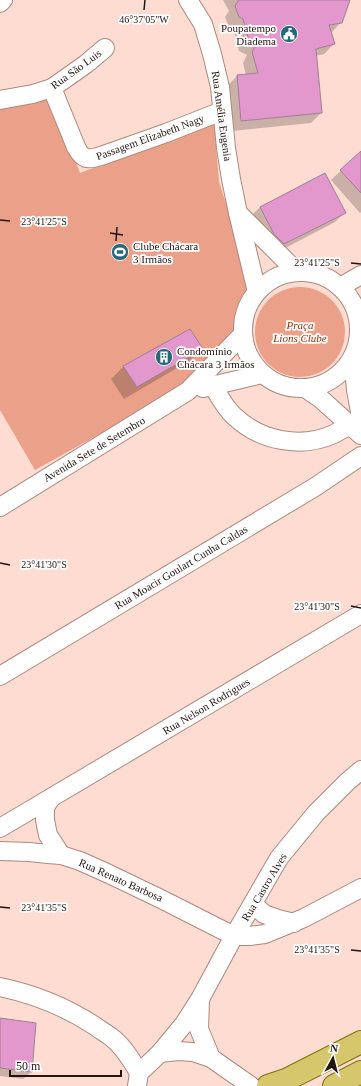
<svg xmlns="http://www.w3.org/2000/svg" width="361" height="1086" font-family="'Times New Roman',serif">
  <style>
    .green { fill: #eba08a }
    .shadow { fill: #0003 }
    .building { fill: #e298cd; stroke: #9f7f95 }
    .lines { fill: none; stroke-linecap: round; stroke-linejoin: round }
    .minor-casing { stroke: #ae887c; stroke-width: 20 }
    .major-casing { stroke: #85700c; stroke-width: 24 }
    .minor { stroke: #fff; stroke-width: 18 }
    .major { stroke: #d6c76c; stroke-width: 22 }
    .ticks { fill: none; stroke: #22140f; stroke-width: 1.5 }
    .labels { text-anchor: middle; stroke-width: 3.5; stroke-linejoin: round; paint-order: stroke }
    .poi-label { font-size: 11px; fill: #22140f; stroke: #fff; text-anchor: start }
    .street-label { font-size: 11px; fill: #22140f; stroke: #fff }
    .park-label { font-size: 11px; font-style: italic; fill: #922e09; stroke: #fff }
    .ticks-label { font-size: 10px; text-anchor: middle; fill: #22140f; stroke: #fff; stroke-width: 3.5; stroke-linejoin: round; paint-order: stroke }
  </style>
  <rect width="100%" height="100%" fill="#fedcd2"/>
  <g class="green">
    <path d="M53,96L80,173L214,121L219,182L229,213L250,291L238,312L236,332L184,387L35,470L0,410V109Z"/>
    <circle cx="300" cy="332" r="45"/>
  </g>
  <g class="shadow">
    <path d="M223,0H349L341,22L331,33L334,44L324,54L315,56L321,113L311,123L232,131L227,86L237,76L246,75L243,63L247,55L239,51L233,28L229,27L225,17L229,11Z"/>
    <path d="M361,152V212L360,213L331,180Z"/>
    <path d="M260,207L345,212L335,222L274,254L250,217Z"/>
    <path d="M202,349L189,361L124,399L111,379L124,366Z"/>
    <path d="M0,1019L31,1072L23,1079L0,1076Z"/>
  </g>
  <g class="building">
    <path d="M239,0H350L342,23L329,25L335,44L316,49L322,113L241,121L237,75L258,73L252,52L256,45L249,41L243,19L239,17L235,6Z"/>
    <path d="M361,151V193L340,170Z"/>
    <path d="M325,173L346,213L284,244L274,234L260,207Z"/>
    <path d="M190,329L203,349L137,387L123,366Z"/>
    <path d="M0,1018L36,1023L32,1072L0,1068Z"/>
  </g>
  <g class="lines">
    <defs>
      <g id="minor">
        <path d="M188,0L203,24L212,54L220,87L226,148L231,179L238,213L257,292"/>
        <path d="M0,3L3,0"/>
        <path d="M52,88L76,147C83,160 87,160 101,156L166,133L222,111"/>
        <path d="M0,100L33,94L52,88L86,64L105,48"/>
        <path d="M238,213L297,272"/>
        <circle cx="301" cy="330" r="58"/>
        <path d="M340,287L361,275"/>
        <path d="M353,356L356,390L361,417"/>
        <path d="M213,386C219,396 225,408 234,416C260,441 301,449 334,434C339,431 345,428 350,425"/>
        <path d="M203,388L262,374"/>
        <path d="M305,388L321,399L361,435"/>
        <path d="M0,507L188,391L243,334"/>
        <path d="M0,676L315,487L361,456"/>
        <path d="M51,798L45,807V820L48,835L61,855"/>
        <path d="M0,828L361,614"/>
        <path d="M0,851L29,852L48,854L61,855L80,861L109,874L161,899L234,936H250L265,934L304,918L361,888"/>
        <path d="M253,904L264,914L278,919L294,923"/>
        <path d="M0,987C34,994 66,1007 95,1026C100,1030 106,1033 111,1037C123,1046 131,1059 139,1073"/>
        <path d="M200,1000L199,1029L211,1058"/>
        <path d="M160,1053L178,1051L193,1052L211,1058L251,1086"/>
        <path d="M137,1086L139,1073L160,1053L184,1024L200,999L234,936L279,858L316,813L347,782L361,770"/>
      </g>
      <g id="major">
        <path d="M268,1086L286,1080L361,1042"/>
        <path d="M334,1086L361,1072"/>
      </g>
    </defs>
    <use href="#minor" class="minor-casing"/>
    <use href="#major" class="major-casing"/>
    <use href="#minor" class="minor"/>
    <use href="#major" class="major"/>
  </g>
  <path class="ticks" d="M144,10L145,0M0,220L10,221M110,233L123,235M116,241L117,227M351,263L361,264M0,563L10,565M351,606L361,608M0,907L10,908M351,950L361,951"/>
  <defs>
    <symbol id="civic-disc" viewBox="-11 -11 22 22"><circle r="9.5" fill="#246879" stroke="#fff"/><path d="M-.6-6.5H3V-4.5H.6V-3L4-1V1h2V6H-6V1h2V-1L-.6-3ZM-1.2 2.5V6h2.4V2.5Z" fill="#fff"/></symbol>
    <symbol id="stadium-disc" viewBox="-11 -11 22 22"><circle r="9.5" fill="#246879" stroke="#fff"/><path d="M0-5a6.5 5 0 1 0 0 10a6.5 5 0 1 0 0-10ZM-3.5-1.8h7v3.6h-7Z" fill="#fff"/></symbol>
    <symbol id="building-disc" viewBox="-11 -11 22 22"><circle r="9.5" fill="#246879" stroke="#fff"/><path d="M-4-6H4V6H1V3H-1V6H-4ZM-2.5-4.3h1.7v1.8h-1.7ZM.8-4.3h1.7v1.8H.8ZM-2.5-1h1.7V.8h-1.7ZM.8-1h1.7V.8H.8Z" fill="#fff"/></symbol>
  </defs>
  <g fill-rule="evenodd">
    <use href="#civic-disc" x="279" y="24" width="20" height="20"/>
    <use href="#stadium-disc" x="110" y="242" width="20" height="20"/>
    <use href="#building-disc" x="154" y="347" width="20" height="20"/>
  </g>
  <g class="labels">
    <g class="poi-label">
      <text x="276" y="32" text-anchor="end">Poupatempo<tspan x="276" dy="13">Diadema</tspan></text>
      <text x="133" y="250">Clube Chácara<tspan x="133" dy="13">3 Irmãos</tspan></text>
      <text x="177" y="355">Condomínio<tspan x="177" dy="13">Chácara 3 Irmãos</tspan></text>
    </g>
    <g class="street-label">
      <text transform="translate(76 69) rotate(-36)" y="4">Rua São Luis</text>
      <text transform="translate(222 116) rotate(82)" y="4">Rua Amélia Eugenia</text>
      <text transform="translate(150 137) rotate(-20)" y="4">Passagem Elizabeth Nagy</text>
      <text transform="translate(94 449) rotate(-31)" y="4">Avenida Sete de Setembro</text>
      <text transform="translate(181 567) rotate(-31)" y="4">Rua Moacir Goulart Cunha Caldas</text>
      <text transform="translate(206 706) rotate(-31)" y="4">Rua Nelson Rodrigues</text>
      <text transform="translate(121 880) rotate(24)" y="4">Rua Renato Barbosa</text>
      <text transform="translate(264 887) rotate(-59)" y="4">Rua Castro Alves</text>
    </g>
    <g class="park-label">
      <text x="300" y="329">Praça<tspan x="300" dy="13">Lions Clube</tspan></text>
    </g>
  </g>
  <g class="ticks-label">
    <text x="144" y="23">46°37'05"W</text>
    <text x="44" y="225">23°41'25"S</text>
    <text x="317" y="266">23°41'25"S</text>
    <text x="44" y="568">23°41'30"S</text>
    <text x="317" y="610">23°41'30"S</text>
    <text x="44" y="911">23°41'35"S</text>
    <text x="317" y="953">23°41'35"S</text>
  </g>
  <g transform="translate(333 1058) rotate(7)" stroke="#ffffff" stroke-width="3" paint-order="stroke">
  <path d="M0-3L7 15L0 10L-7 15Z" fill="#22140f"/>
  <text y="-6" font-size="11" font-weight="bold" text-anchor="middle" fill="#22140f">N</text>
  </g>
  <path d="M10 1070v6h111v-6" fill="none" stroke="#22140f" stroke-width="2"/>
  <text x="16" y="1070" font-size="12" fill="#22140f" stroke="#ffffff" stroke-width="3" paint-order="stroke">50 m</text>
</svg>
